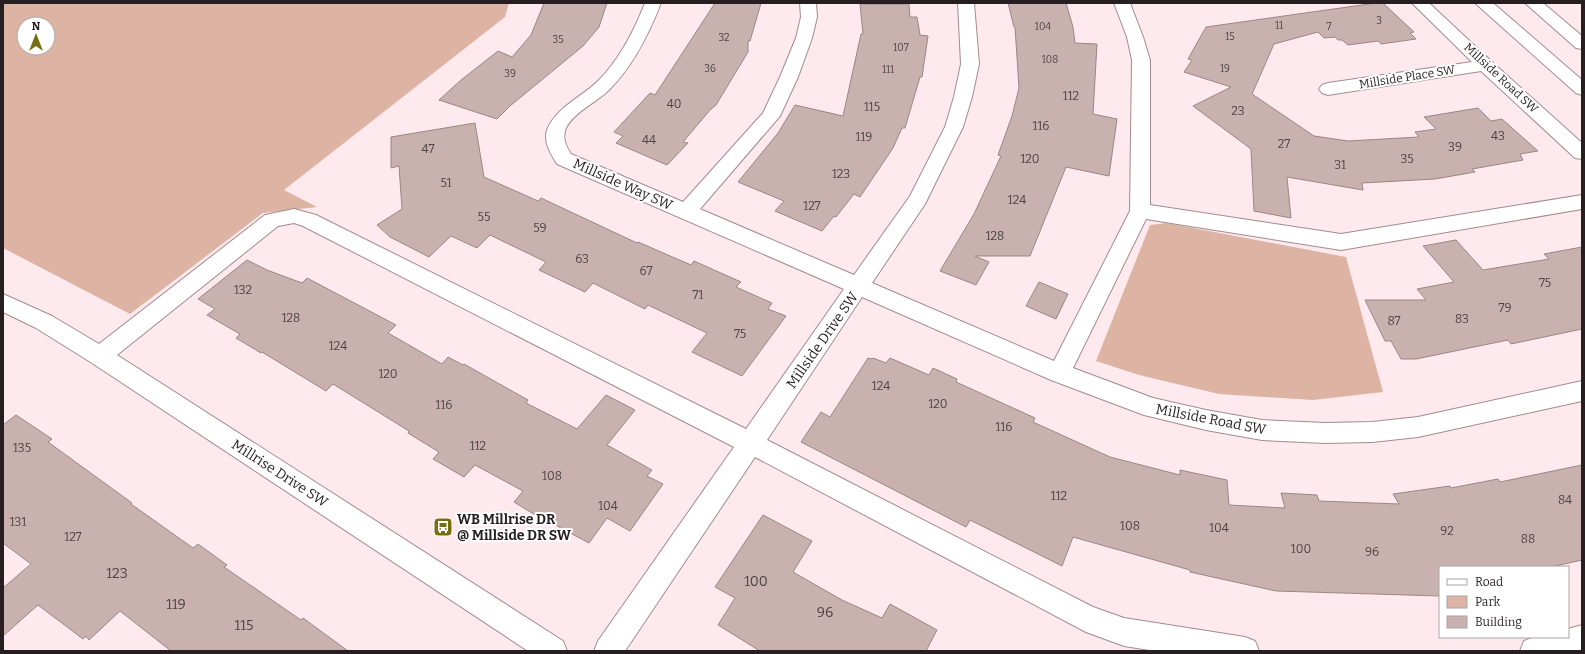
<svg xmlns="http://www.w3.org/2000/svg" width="1585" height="654" font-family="Bitter,serif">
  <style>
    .green { fill: #ddb4a3; fill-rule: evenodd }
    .building { fill: #c9b1af; stroke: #9c8583 }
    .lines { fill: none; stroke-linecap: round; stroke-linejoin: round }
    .minor-casing { stroke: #a18b90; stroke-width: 2 }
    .minor { fill: #fff; fill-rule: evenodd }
    .labels { text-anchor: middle; stroke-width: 4; stroke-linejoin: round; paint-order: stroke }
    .far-number-label { font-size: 10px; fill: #4f4344 }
    .far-street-label { font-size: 12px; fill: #261e20; stroke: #fff }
    .number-label { font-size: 12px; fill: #4f4344 }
    .street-label { font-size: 14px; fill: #261e20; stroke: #fff }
    .poi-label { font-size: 14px; font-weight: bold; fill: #261e20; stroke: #fff; text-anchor: start }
    .near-number-label { font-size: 14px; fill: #4f4344 }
  </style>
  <rect width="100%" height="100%" fill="#feeaee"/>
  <g class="green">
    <path d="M3,3H509L505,17L284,190L317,207L263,213L130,314L3,248ZM24,24H48V48H24Z"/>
    <path d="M1167,223L1346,257L1383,392L1313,400L1219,394L1139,375L1096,361L1150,225Z"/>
  </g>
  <g class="building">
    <path d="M544,3H607L599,27L583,46L510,106L497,119L439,100L461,80L498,51L512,57L531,35Z"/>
    <path d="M715,3H761L750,41H748V52L716,105L710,110L683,142L688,143L667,165L616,143L623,136L614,132L650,93L655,95Z"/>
    <path d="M1008,3H1066L1073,27L1075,43L1097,44L1093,114L1117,119L1109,176L1066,167L1030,256H975L989,262L976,285L940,271L974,214L1001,156L998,155L1012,116L1019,88L1015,27H1014Z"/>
    <path d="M1376,3H1383L1414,32L1410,33L1416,39L1381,44L1378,41L1348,45L1342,40H1338L1335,37L1324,38L1318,32L1274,44L1252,94L1314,136L1348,141L1419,137L1415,132L1436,129L1424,117L1478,108L1491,121L1502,119L1538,151L1520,154L1523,160L1472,169L1475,172L1435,179L1362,183L1363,190L1287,177L1291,218L1254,211L1251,149L1193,106L1231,87L1184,72L1192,60L1188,59L1206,27Z"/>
    <path d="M860,4H909L910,17H917L920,35L928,36L922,77H920L905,128H902L893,148L860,197L854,194L836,217L834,216L822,231L775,211L784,201L738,182L778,133L795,105L843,116L861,34H863Z"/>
    <path d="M475,123L484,177L538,201L541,198L637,243L638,242L691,265L694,261L741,282L736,287L772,303L768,309L786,316L742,376L692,352L707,333L648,305L645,309L593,283L585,292L539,270L546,262L490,235L477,248L451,236L429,257L390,237L377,225L402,209L399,166L391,168V137Z"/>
    <path d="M1456,240L1483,270L1549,259L1544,254L1582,247V329L1511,344L1508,340L1416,359H1401L1391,341H1385L1365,300H1426L1417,289L1454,282L1423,246Z"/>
    <path d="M247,260L267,270L302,283L307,278L396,325L388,333L442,364L448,357L463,365L464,364L528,400L526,403L577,429L606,395L635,410L607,445L652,470L647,476L663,484L630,531L607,518L589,543L546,520L545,521L514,502L523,491L475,465L464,477L433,459L439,452L408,433L409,431L333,384L326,391L262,352L261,353L236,338L240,334L207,315L215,309L198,299Z"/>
    <path d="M1039,282L1068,294L1056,319L1026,306Z"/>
    <path d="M868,358L872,359L873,358L886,363L890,358L929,375L933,368L957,379L956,382L1035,418L1033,422L1110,457L1180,475V470L1227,480L1229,505L1285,508L1281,493L1317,495L1319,501L1399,504L1393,494L1450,486L1451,488L1498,479L1500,482L1582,465V560L1551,567H1440V596L1276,591L1190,572V570L1073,537L1062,566L970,520L966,527L801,442L821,412L830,417Z"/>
    <path d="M16,415L52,439L48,442L132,503L131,504L193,548L198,544L227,565L224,567L301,620L303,618L348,651H171L120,611L89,640L86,636L83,639L38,605L3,636V588L31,564L3,543V425Z"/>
    <path d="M763,515L812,541L793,572L842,600L882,618L890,604L937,630L926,651H760L718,625L735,598L715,587Z"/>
  </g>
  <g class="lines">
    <defs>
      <g id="minor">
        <path d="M645,3H661C649,34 633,66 609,90C597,102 574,112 566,128C562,137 566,147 571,154L683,202L763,113L780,77L796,38L801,17L800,3H816L817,17L812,38L798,77L780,116L700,209L854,275L910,196L945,127L954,97L961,64L958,3H974L979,64L972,97L963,127L925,204L872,283L1054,361L1130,211L1132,60L1127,37L1114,3H1130L1143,37L1150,60V205L1341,234L1582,195V209L1341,250L1146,219L1073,368L1153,398L1206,410L1262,420L1325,423L1372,422L1418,417L1582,381V401L1418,437L1372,442L1325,443L1262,440L1206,430L1144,415L1051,380L862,297L767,440L1093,607L1124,618L1245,637L1255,641L1259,651H1156L1124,646L1086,632L755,457L625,651H594L598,641L734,447L303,226L294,223L278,226L117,355L563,641L567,651H528L92,363L36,328L3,312V294L52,316L99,344L265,215L294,209L316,215L746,429L844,289L557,164C551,154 543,142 547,130C556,107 582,97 598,81C619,60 634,31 645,3Z"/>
        <path d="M1412,3H1429L1491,61L1582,143V159L1575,158L1481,71L1328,95L1322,93L1319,89L1322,85L1328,83L1472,62Z"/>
        <path d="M1475,3H1493L1582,80V95L1576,93Z"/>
        <path d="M1525,3H1543L1582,36V49L1576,48Z"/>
        <path d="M1582,625V651H1520L1524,641L1534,637H1568V629Z"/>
      </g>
    </defs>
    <use href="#minor" class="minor-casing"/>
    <use href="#minor" class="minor"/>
  </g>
  <defs>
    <symbol id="bus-square" viewBox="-11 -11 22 22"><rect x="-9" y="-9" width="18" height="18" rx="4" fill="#776f0f" stroke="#fff"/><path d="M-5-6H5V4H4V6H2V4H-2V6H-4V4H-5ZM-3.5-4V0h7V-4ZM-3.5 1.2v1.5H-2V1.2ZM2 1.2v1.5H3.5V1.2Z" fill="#fff"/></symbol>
  </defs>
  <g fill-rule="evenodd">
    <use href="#bus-square" x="432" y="516" width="22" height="22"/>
  </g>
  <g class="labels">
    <g class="far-number-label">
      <text x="1379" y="24">3</text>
      <text x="1279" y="29">11</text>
      <text x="1043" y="30">104</text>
      <text x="1329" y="30">7</text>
      <text x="1230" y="40">15</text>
      <text x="724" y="41">32</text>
      <text x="558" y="43">35</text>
      <text x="901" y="51">107</text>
      <text x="1050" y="63">108</text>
      <text x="710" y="72">36</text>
      <text x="1225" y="72">19</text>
      <text x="888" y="73">111</text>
      <text x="510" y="77">39</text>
    </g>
    <g class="far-street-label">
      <text transform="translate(1407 77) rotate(-9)" y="4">Millside Place SW</text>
      <text transform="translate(1501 78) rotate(43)" y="4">Millside Road SW</text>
    </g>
    <g class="number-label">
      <text x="1071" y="100">112</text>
      <text x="674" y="108">40</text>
      <text x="872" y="111">115</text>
      <text x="1238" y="115">23</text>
      <text x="1041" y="130">116</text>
      <text x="1498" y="140">43</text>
      <text x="864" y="141">119</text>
      <text x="649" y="144">44</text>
      <text x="1284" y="148">27</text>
      <text x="1455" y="151">39</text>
      <text x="428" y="153">47</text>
      <text x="1030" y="163">120</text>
      <text x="1407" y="163">35</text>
      <text x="1340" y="169">31</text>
      <text x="841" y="178">123</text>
      <text x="446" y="187">51</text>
      <text x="1017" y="204">124</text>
      <text x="812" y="210">127</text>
      <text x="484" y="221">55</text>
      <text x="540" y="232">59</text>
      <text x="995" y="240">128</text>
      <text x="582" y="263">63</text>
      <text x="646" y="275">67</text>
      <text x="1545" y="287">75</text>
      <text x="243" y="294">132</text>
      <text x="698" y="299">71</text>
      <text x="1505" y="312">79</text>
      <text x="291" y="322">128</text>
      <text x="1462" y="323">83</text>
      <text x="1394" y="325">87</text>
      <text x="740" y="338">75</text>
      <text x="338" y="350">124</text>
      <text x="388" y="378">120</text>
      <text x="881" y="390">124</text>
      <text x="938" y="408">120</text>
      <text x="444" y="409">116</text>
      <text x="1004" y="431">116</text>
      <text x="478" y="450">112</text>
      <text x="22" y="452">135</text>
      <text x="552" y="480">108</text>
      <text x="1059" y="500">112</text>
      <text x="1565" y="504">84</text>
      <text x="608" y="510">104</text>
      <text x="18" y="526">131</text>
      <text x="1130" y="530">108</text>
      <text x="1219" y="532">104</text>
      <text x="1447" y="535">92</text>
      <text x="73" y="541">127</text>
      <text x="1528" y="543">88</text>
      <text x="1301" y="553">100</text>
      <text x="1372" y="556">96</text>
    </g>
    <g class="street-label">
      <text transform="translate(623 184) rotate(24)" y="5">Millside Way SW</text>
      <text transform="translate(822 340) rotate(-55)" y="5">Millside Drive SW</text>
      <text transform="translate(1211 419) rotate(11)" y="5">Millside Road SW</text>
      <text transform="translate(280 473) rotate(33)" y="5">Millrise Drive SW</text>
    </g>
    <g class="poi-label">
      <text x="457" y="524">WB Millrise DR<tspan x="457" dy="16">@ Millside DR SW</tspan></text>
    </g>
    <g class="near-number-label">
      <text x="117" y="578">123</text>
      <text x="756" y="586">100</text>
      <text x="176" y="609">119</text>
      <text x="825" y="617">96</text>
      <text x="244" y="630">115</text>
    </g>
  </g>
  <rect width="1585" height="654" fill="none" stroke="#261e20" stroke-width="8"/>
  <rect x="1439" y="566" width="130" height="72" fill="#ffffff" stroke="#a8a5a6"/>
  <rect x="1447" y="579" width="20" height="6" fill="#ffffff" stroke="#a8a5a6"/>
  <text x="1475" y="586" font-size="12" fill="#261e20">Road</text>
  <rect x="1447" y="596" width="20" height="12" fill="#ddb4a3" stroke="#a8a5a6"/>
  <text x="1475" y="606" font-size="12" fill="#261e20">Park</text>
  <rect x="1447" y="616" width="20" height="12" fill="#c9b1af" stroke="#a8a5a6"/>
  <text x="1475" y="626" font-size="12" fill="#261e20">Building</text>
  <g transform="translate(36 36)"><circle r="19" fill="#ffffff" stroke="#a8a5a6"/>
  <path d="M0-3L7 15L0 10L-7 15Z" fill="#776f0f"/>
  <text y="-6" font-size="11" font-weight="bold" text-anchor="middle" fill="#261e20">N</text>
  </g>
</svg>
